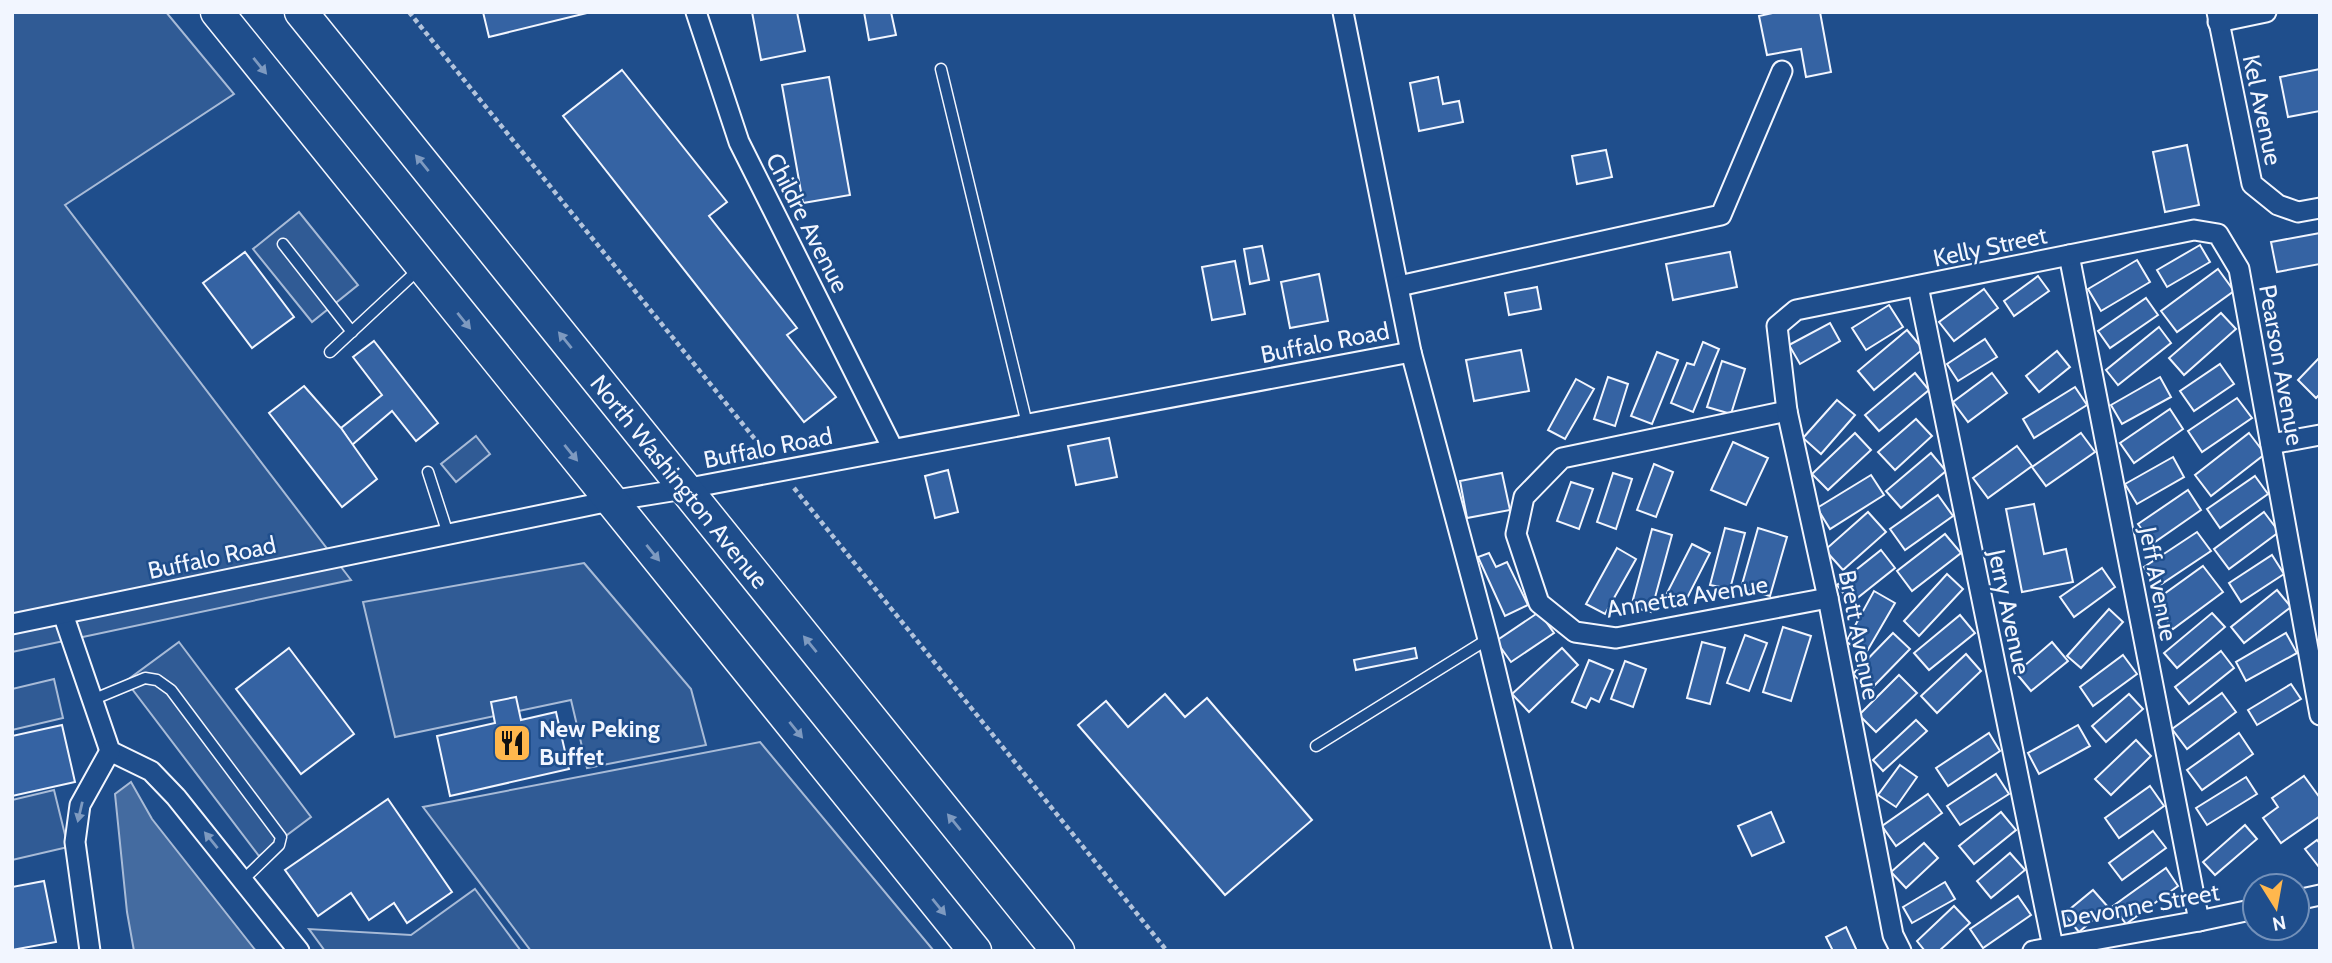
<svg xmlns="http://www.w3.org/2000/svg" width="2332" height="963" font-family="Cabin,sans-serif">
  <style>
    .built { fill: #305b95; stroke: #a8bbd7; stroke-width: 2 }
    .water { fill: #446ba0; stroke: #a8bbd7; stroke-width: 2 }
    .building { fill: #3563a3; stroke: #f2f6ff; stroke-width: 2 }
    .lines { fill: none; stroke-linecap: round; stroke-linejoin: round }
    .lane-casing { stroke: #f2f6ff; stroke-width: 13 }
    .street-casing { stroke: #f2f6ff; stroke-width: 23 }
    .primary-casing { stroke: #f2f6ff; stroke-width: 35 }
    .path { stroke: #b3c4dc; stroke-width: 4.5; stroke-dasharray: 5 3.5; stroke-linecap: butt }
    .lane { stroke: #1f4e8c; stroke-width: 10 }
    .street { stroke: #1f4e8c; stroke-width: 19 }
    .primary { stroke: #1f4e8c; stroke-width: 32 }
    .oneway { fill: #7e9ac0 }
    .labels { text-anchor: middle; stroke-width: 5; stroke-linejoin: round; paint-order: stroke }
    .street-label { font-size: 24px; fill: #f2f6ff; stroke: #1f4e8c }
    .poi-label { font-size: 24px; font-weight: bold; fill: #f2f6ff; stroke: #1f4e8c; text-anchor: start }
  </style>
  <rect width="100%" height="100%" fill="#1f4e8c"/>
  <g class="built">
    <path d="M12,12H166L234,94L65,205L351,580L12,652Z"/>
    <path d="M299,212L358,285L312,322L253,249Z"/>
    <path d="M476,436L490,454L456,482L441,464Z"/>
    <path d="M584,563L691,689L706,745L587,768L571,700L395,737L363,602Z"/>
    <path d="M179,642L311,817L259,856L126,681Z"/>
    <path d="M54,679L63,718L12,730V689Z"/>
    <path d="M760,742L934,951H531L423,807Z"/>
    <path d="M54,790L68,847L12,860V800Z"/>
    <path d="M475,889L521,951H325L309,929L411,935Z"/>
  </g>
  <path class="water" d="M131,782L152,819L256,951H134L127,912L115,794Z"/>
  <g class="building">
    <path d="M483,12H591L489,37Z"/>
    <path d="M752,12H797L805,51L761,60Z"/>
    <path d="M864,12H891L896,35L869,40Z"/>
    <path d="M1777,12H1820L1831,72L1806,77L1801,49L1767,55L1759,16Z"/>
    <path d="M2320,69V111L2288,117L2280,77Z"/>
    <path d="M622,70L727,202L709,216L797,328L787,335L836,397L804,422L563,116Z"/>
    <path d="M829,77L850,195L803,203L782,85Z"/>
    <path d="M1438,77L1443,104L1459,101L1463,122L1419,131L1410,83Z"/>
    <path d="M2187,145L2199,205L2165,212L2153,152Z"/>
    <path d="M1606,150L1612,177L1577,184L1572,156Z"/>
    <path d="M2320,233V264L2277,272L2271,242Z"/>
    <path d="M2200,245L2210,262L2167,287L2157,270Z"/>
    <path d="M1262,246L1269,280L1250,284L1244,249Z"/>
    <path d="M245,252L294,317L252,348L203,283Z"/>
    <path d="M1730,252L1737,287L1673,300L1666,264Z"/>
    <path d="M2137,260L2150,282L2101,311L2088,289Z"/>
    <path d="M1235,261L1245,314L1212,320L1202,267Z"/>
    <path d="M2218,269L2234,291L2177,332L2161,311Z"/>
    <path d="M1319,274L1328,321L1290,328L1281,282Z"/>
    <path d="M2038,276L2049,291L2014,316L2004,301Z"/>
    <path d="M1537,287L1541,309L1509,315L1505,293Z"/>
    <path d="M1984,289L1998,308L1954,341L1939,322Z"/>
    <path d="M2146,298L2158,315L2110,348L2098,331Z"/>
    <path d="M1889,305L1903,327L1866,350L1852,328Z"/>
    <path d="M2221,313L2236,329L2184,375L2169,358Z"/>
    <path d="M1830,323L1840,341L1800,364L1789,345Z"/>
    <path d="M2159,327L2171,343L2118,385L2106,370Z"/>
    <path d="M1907,330L1923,349L1874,390L1858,371Z"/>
    <path d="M1985,339L1997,357L1958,381L1947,364Z"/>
    <path d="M374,341L438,423L416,441L392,411L352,445L341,428L382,395L353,357Z"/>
    <path d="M1703,342L1719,349L1693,412L1671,403L1687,363L1694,365Z"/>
    <path d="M1521,350L1529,391L1474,401L1466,360Z"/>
    <path d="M2057,351L2070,367L2039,392L2026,376Z"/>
    <path d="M1657,352L1678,360L1652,424L1631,416Z"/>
    <path d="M2320,357V394L2316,398L2298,380Z"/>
    <path d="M1722,361L1745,369L1731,414L1707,407Z"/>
    <path d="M2220,364L2234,384L2194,411L2180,391Z"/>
    <path d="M1915,373L1929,390L1879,431L1865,415Z"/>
    <path d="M1992,373L2007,393L1968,422L1953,402Z"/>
    <path d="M1608,377L1628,384L1615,426L1594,419Z"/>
    <path d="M2160,377L2171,397L2122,424L2111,405Z"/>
    <path d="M1576,379L1594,389L1565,439L1548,430Z"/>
    <path d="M304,386L341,428L377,479L342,507L269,413Z"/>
    <path d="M2075,387L2087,405L2034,438L2023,419Z"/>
    <path d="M2237,398L2252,418L2202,452L2188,431Z"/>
    <path d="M1837,400L1855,415L1821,454L1803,438Z"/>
    <path d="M2170,409L2183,429L2134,463L2120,443Z"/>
    <path d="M1916,419L1932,436L1895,470L1878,452Z"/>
    <path d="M1855,433L1871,450L1828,490L1812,474Z"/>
    <path d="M2081,433L2095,452L2046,486L2032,467Z"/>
    <path d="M2249,433L2265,454L2211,496L2195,475Z"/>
    <path d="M1109,438L1117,477L1076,485L1068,446Z"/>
    <path d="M1733,442L1768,458L1746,505L1711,490Z"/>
    <path d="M2017,446L2032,466L1988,498L1973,478Z"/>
    <path d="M1931,453L1946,471L1901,508L1886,491Z"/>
    <path d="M2173,457L2184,477L2137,504L2125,484Z"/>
    <path d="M1654,464L1673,472L1656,517L1637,510Z"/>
    <path d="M948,470L958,512L935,518L925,476Z"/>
    <path d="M1502,473L1510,510L1467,518L1460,481Z"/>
    <path d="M1613,473L1632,479L1616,529L1597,522Z"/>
    <path d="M1871,475L1884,495L1830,529L1817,508Z"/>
    <path d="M2255,476L2268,494L2220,528L2207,509Z"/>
    <path d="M1571,482L1593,489L1579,529L1557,521Z"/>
    <path d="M2188,490L2201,510L2152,544L2138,524Z"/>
    <path d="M1938,495L1953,516L1905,550L1890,529Z"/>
    <path d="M2034,504L2044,554L2066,549L2073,582L2022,592L2006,509Z"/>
    <path d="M1868,512L1886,532L1843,570L1825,550Z"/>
    <path d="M2264,512L2279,532L2229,569L2214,549Z"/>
    <path d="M1725,528L1745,533L1730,589L1710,585Z"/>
    <path d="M1758,528L1787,537L1770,596L1741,588Z"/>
    <path d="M1652,529L1672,535L1651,612L1631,607Z"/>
    <path d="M2197,532L2211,551L2157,587L2144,567Z"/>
    <path d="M1945,534L1961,553L1912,591L1897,571Z"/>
    <path d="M1692,544L1710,553L1683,606L1665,597Z"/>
    <path d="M1617,548L1636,559L1605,614L1586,604Z"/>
    <path d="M1881,550L1895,568L1851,603L1837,585Z"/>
    <path d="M1489,553L1496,567L1507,562L1528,605L1505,616L1478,557Z"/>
    <path d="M2272,555L2284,574L2241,602L2229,583Z"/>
    <path d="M2203,566L2223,592L2173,629L2153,602Z"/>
    <path d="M2102,568L2115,587L2074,617L2060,597Z"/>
    <path d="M1947,574L1963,589L1919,636L1904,621Z"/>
    <path d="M2277,590L2291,607L2244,643L2231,627Z"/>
    <path d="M1874,591L1895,603L1866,653L1846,642Z"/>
    <path d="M2109,609L2123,622L2081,668L2067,656Z"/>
    <path d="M1539,612L1554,633L1511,662L1496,641Z"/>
    <path d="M2212,613L2225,627L2177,668L2164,653Z"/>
    <path d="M1960,615L1975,633L1929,670L1914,653Z"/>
    <path d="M1783,627L1811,636L1791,701L1763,692Z"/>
    <path d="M1893,633L1910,649L1870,690L1853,674Z"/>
    <path d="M2286,633L2297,653L2246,681L2236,662Z"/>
    <path d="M1745,635L1767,643L1749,691L1727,683Z"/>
    <path d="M1702,642L1725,648L1710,704L1687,698Z"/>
    <path d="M2052,642L2068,661L2031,691L2016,673Z"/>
    <path d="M289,648L354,734L301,774L236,689Z"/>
    <path d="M1415,648L1417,658L1356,670L1354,660Z"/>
    <path d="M1562,648L1578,665L1529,712L1512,694Z"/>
    <path d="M2221,651L2234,668L2189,704L2175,687Z"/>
    <path d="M1966,654L1981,671L1937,713L1921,696Z"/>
    <path d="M2123,655L2137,674L2093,706L2080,687Z"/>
    <path d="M1589,660L1613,670L1599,702L1591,698L1586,708L1572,702Z"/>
    <path d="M1625,661L1646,669L1633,707L1611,699Z"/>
    <path d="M1899,675L1917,693L1876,732L1859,715Z"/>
    <path d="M2291,684L2301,699L2257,725L2248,710Z"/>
    <path d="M2222,693L2236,712L2187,749L2172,729Z"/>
    <path d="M1165,694L1185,717L1207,698L1312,820L1225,895L1078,725L1106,701L1128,727Z"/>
    <path d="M2129,694L2143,709L2106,742L2092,726Z"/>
    <path d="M516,697L521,720L556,712L569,769L450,796L437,736L495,723L491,702Z"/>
    <path d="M1916,720L1927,731L1883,771L1873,760Z"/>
    <path d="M62,725L75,782L12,796V736Z"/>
    <path d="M2078,725L2090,746L2039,774L2028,753Z"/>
    <path d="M1989,733L2000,751L1948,786L1936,768Z"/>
    <path d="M2239,733L2253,754L2202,790L2187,770Z"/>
    <path d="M2136,740L2151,756L2111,795L2095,779Z"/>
    <path d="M1900,765L1917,777L1896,807L1878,795Z"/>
    <path d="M1996,774L2009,794L1960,825L1947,806Z"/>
    <path d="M2304,776L2320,798V816L2281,843L2263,818L2278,807L2272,798Z"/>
    <path d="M2246,777L2257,794L2207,825L2196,808Z"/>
    <path d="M2150,786L2164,806L2119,838L2105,818Z"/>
    <path d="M1928,794L1942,813L1896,846L1882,826Z"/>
    <path d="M388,799L452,892L407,923L394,903L369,920L351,893L318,916L285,870Z"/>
    <path d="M1771,812L1784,842L1752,856L1738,826Z"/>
    <path d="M2001,812L2016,830L1974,864L1959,846Z"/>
    <path d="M2245,825L2257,839L2215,875L2203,862Z"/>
    <path d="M2153,831L2166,848L2122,880L2109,863Z"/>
    <path d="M2317,840L2320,844L2319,867L2305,849Z"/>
    <path d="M1924,843L1938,858L1906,888L1891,872Z"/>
    <path d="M2010,853L2025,870L1991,898L1977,881Z"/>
    <path d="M2166,868L2178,886L2126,924L2113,906Z"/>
    <path d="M44,881L56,942L12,950V887Z"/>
    <path d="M1945,882L1955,899L1912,923L1903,907Z"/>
    <path d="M2093,890L2108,907L2079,932L2064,914Z"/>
    <path d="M2018,896L2031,915L1983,948L1970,929Z"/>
    <path d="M1954,906L1970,923L1939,951H1925L1917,941Z"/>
    <path d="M1846,927L1857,951H1833L1826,937Z"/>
  </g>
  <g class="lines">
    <defs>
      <g id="lane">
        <path d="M941,69L1027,424"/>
        <path d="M283,244L352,332"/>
        <path d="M330,352L418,270"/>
        <path d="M428,472L448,534"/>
        <path d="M92,700L145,678L157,680L171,690L281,837L279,845L243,880"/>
        <path d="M1316,746L1488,639"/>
      </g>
      <g id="street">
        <path d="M696,12L739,142L893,449"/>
        <path d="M1343,12L1411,352L1488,639L1563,951"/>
        <path d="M2217,12L2252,184L2278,205L2298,212L2320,208"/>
        <path d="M2218,22L2266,12"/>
        <path d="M2069,255L2199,921"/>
        <path d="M1399,286L1721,215L1782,71"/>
        <path d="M1918,286L2053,947"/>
        <path d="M1787,411L1562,458L1524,497L1516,534L1539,603L1575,632L1616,638L1828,598"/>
        <path d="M2271,444L2320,435"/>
        <path d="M63,614L110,751L151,771L176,797L299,951"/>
        <path d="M12,624L610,501L684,489L1411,352"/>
        <path d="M2297,900L2320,895"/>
        <path d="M90,951L75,842L80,805L110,751"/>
        <path d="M1901,951L1893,935L1828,598L1787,411L1777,326L1796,310L2194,230L2218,234L2239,269L2320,715"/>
        <path d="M2033,951L2199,921L2255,909"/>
      </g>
      <g id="primary">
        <path d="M217,12L975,951"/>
        <path d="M301,12L1058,951"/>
      </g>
    </defs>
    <use href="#lane" class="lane-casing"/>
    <use href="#street" class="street-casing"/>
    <use href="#primary" class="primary-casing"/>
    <g class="path">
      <path d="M409,12L767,454"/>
      <path d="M794,488L1167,951"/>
    </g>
    <use href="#lane" class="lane"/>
    <use href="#street" class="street"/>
    <use href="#primary" class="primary"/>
  </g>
  <defs><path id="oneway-solid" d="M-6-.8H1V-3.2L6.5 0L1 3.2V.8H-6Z" transform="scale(1.75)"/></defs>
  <g class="oneway">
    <use href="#oneway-solid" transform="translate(260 66) rotate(51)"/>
    <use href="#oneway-solid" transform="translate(422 163) rotate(-129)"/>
    <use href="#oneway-solid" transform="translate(464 321) rotate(51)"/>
    <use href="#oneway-solid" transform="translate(565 340) rotate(-129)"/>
    <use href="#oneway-solid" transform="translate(571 453) rotate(51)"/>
    <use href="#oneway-solid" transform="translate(653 553) rotate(51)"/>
    <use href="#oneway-solid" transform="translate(810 644) rotate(-129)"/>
    <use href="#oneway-solid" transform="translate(796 730) rotate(51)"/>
    <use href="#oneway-solid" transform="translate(80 812) rotate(103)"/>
    <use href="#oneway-solid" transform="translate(954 822) rotate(-129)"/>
    <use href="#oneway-solid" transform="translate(211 840) rotate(-129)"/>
    <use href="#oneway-solid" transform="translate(939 907) rotate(51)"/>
  </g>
  <defs>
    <symbol id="restaurant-square" viewBox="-11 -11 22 22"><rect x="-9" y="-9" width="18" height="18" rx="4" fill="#ffb74d" stroke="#1f4e8c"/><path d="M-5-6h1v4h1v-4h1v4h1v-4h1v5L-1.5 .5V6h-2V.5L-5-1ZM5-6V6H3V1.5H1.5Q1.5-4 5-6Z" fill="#111"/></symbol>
  </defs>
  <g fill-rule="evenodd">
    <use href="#restaurant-square" x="490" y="721" width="44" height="44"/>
  </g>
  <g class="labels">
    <g class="street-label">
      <text transform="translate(2262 110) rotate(78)" y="8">Kel Avenue</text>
      <text transform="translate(807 223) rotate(63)" y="8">Childre Avenue</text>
      <text transform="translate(1990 247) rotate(-12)" y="8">Kelly Street</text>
      <text transform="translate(1325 343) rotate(-11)" y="8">Buffalo Road</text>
      <text transform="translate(2281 365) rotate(80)" y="8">Pearson Avenue</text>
      <text transform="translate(768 448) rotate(-11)" y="8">Buffalo Road</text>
      <text transform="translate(679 482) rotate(51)" y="8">North Washington Avenue</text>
      <text transform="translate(212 558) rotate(-12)" y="8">Buffalo Road</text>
      <text transform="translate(2158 584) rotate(79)" y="8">Jeff Avenue</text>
      <text transform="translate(1687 597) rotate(-9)" y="8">Annetta Avenue</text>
      <text transform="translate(2009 612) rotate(78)" y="8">Jerry Avenue</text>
      <text transform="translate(1859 635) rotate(79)" y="8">Brett Avenue</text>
      <text transform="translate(2140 906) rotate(-10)" y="8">Devonne Street</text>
    </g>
    <g class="poi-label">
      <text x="539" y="737">New Peking<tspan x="539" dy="28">Buffet</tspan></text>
    </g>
  </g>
  <rect width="2332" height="963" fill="none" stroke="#f2f6ff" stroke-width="28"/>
  <g transform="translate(2276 907) rotate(169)"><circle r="33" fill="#1f4e8c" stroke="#7391ba" stroke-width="2"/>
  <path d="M0-5L12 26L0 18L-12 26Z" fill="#ffb74d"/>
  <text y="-10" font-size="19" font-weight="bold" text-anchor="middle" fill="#f2f6ff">N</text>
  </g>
</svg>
